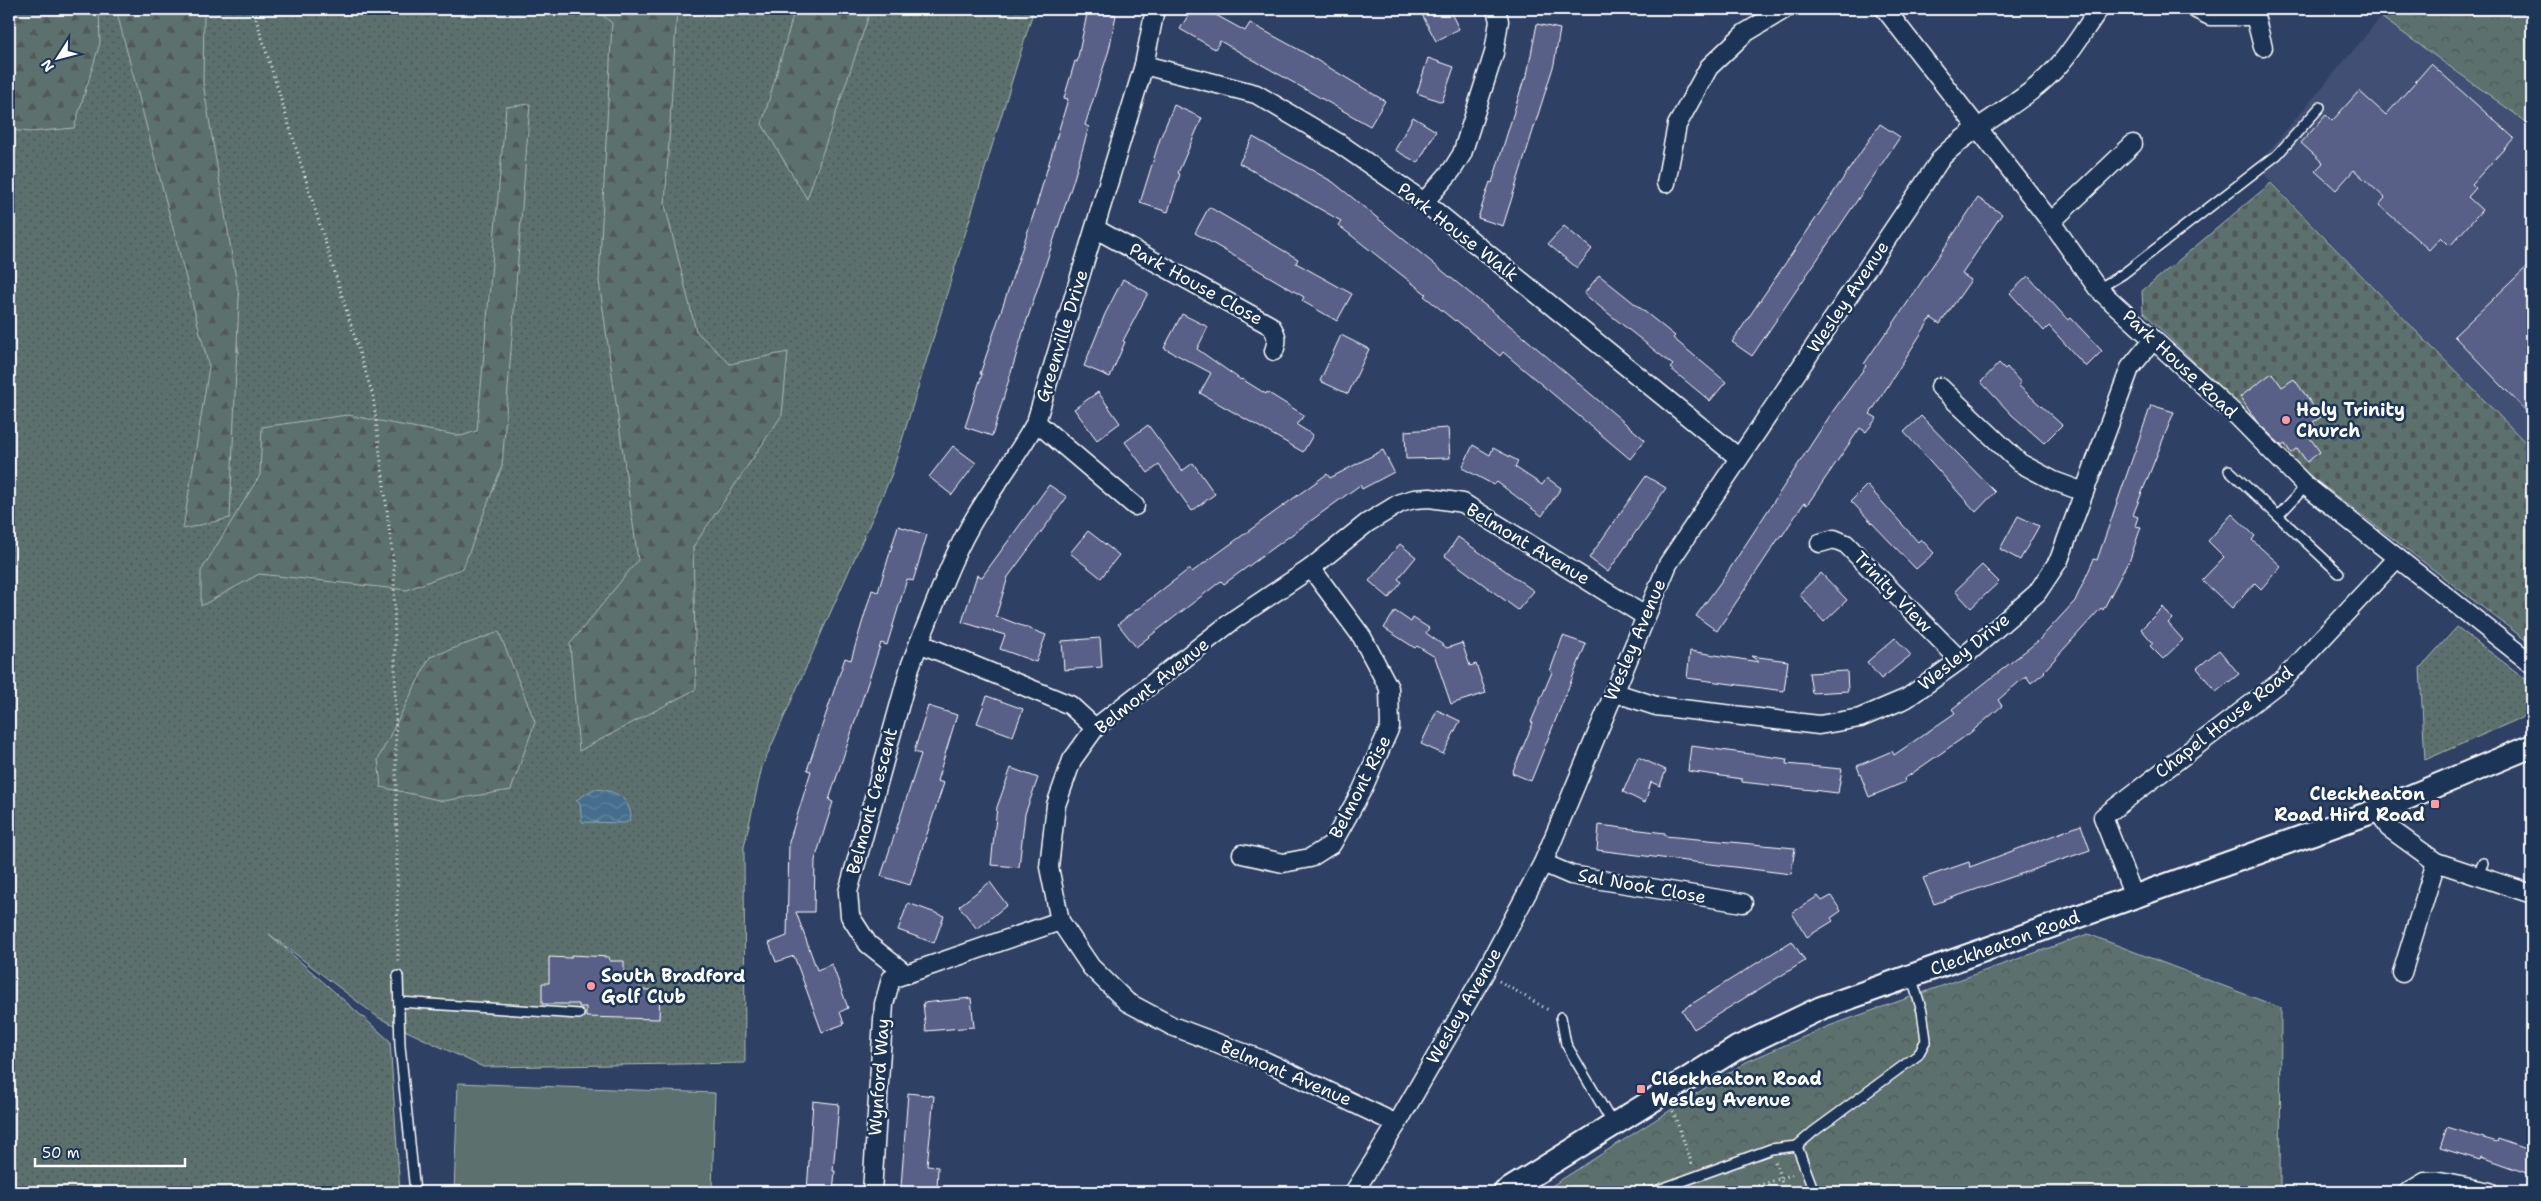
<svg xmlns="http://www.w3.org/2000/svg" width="2541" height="1201" font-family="'Shantell Sans',sans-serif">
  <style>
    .built { fill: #3f4f73 }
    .grass { fill: url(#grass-dots); stroke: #adb8b6 }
    .forest { fill: url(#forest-firs); stroke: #adb8b6 }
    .cemetery { fill: url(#cemetery-stones); stroke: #adb8b6 }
    .park { fill: url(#park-crowns); stroke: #adb8b6 }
    .pitch { fill: #5b716d; stroke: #adb8b6 }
    .water { fill: url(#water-waves); stroke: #8fa8bb }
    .building { fill: #586188; stroke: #fff }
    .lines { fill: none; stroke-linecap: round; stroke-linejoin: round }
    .service-casing { stroke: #fff; stroke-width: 12 }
    .minor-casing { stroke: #fff; stroke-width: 21 }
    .tertiary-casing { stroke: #fff; stroke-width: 26 }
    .path { stroke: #fff; stroke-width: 3; stroke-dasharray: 1 4; stroke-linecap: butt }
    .service { stroke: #1d3557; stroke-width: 9 }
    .minor { stroke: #1d3557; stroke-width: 18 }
    .tertiary { stroke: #1d3557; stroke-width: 22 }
    .poi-dot { fill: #ff9aa2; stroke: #1d3557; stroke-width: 2 }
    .labels { text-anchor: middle; stroke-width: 5; stroke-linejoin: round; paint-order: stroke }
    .street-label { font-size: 18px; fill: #fff; stroke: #1d3557 }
    .poi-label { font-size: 18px; font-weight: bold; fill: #fff; stroke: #1d3557; text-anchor: start }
  </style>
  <defs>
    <pattern id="grass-dots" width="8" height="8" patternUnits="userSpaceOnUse" patternTransform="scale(1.25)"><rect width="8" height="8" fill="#5b716d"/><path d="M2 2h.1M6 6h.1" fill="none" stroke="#515958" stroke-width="1.8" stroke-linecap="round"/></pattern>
    <pattern id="forest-firs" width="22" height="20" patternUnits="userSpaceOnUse" patternTransform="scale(1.25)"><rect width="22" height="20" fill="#5b716d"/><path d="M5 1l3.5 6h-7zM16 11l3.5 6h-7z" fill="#515958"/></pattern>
    <pattern id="cemetery-stones" width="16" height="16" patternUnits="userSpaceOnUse" patternTransform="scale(1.25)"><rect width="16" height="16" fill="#5b716d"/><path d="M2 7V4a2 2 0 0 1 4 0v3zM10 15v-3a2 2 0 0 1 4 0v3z" fill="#515958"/></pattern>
    <pattern id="park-crowns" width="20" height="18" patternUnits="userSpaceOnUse" patternTransform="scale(1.25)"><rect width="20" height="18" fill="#5b716d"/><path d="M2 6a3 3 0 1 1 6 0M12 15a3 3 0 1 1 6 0" fill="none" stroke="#515958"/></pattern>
    <pattern id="water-waves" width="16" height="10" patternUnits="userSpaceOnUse" patternTransform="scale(1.25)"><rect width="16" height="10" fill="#456e8d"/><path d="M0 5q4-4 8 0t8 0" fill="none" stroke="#61849e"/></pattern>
  </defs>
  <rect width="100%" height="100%" fill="#2e4165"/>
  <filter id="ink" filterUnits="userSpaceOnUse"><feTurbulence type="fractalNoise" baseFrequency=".02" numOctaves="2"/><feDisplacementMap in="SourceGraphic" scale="10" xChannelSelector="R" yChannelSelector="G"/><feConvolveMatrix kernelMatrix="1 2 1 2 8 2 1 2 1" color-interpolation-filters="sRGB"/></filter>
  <g filter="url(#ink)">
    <path class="built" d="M2388,9H2532V449L2256,166Z"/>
    <g class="grass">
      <path d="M9,9H133L151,109L239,353L186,78L191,9H1034L891,476L762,767L744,847L745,1063L483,1067L379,1018L269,934L390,1041L400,1192H9Z"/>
      <path d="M2457,627L2531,683L2532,709L2521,718L2425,760L2420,668Z"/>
    </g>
    <g class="forest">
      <path d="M9,9H99L100,43L74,128L30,132L9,130Z"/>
      <path d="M116,9H204L203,83L239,297L230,518L183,529L209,367Z"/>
      <path d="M595,9H677L665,205L696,331L730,364L788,352L782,415L693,547L696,689L579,751L570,644L638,560L599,281L612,23Z"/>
      <path d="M795,9H871L807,199L762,124Z"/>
      <path d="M530,104L502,466L463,568L407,590L259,574L201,606V571L260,475L262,427L347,415L461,436L477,431L506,107Z"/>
      <path d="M499,632L535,722L511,790L443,801L381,787L378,759L430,657Z"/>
    </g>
    <path class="cemetery" d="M2271,183L2532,449V645L2308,474L2143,312L2142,291Z"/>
    <g class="park">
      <path d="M2388,9H2532V126L2381,17Z"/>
      <path d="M2088,934L2281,1008L2280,1192H1542L1746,1062L1829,1026Z"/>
    </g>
    <path class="pitch" d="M458,1083L715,1093L712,1192H454Z"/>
    <path class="water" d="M594,789C614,790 627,796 631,815L629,821L624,823L582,822L580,804L576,800Z"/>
    <g class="building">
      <path d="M1088,9L1116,15L1109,50L1085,125L1089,127L1073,182L1024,329L992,436L965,427L982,374H980L1035,210L1068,99L1064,98L1075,61L1077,62Z"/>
      <path d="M1192,9H1205L1245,31L1250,23L1303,52L1385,101L1370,126L1220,41L1215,49L1180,29Z"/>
      <path d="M1419,9H1449L1459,29L1436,41Z"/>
      <path d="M1537,24L1560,29L1554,64L1503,226L1478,218L1490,182L1492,183L1524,79L1526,80Z"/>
      <path d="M1428,58L1454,67L1442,102L1417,93Z"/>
      <path d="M2431,64L2514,138L2472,184L2476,188L2468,197L2482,210L2450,246L2441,237L2429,250L2379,205L2385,198L2354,170L2336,190L2315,171L2323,163L2301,143L2326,115L2332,121L2359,91L2386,115Z"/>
      <path d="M1174,105L1202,118L1178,173L1180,174L1168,212L1140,203L1160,139Z"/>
      <path d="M1413,117L1436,131L1418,163L1395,150Z"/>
      <path d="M1880,124L1900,137L1752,356L1732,342Z"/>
      <path d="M1253,137L1333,182L1519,333L1645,440L1630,459L1503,352L1500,356L1456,320L1455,321L1424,296L1426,294L1338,225L1341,221L1239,163Z"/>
      <path d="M1978,198L2002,214L1962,274L1971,280L1940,324L1931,318L1870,414L1877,418L1866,432L1860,428L1807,505L1804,503L1782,536L1781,535L1717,631L1696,616L1725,576L1833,411L1866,366L1864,364L1886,332L1887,333Z"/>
      <path d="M1209,207L1298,259L1296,263L1352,294L1337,321L1302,301L1304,297L1195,233Z"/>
      <path d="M1564,226L1592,249L1577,268L1548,244Z"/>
      <path d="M2532,262V417L2454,336Z"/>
      <path d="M1599,275L1675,336L1673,338L1726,382L1710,401L1670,368L1673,365L1584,294Z"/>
      <path d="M2028,276L2068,320L2071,318L2102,351L2086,367L2049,326L2044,331L2010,293Z"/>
      <path d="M1123,279L1148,293L1123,341L1125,342L1110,377L1084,366L1105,314Z"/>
      <path d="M1182,314L1208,327L1197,349L1241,380L1242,379L1266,394L1267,392L1304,415L1297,425L1313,435L1303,452L1200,393L1211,373L1164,348Z"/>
      <path d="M1341,335L1369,349L1348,394L1320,381Z"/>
      <path d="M1999,363L2005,369L2007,367L2021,383L2018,385L2062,425L2044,443L2012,415L1981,382Z"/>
      <path d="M2272,373L2282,387L2294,379L2321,417L2313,422L2319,432L2310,438L2320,452L2307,462L2297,448L2291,453L2285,444L2282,446L2257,422L2240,397Z"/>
      <path d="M1098,392L1120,423L1097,440L1074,409Z"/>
      <path d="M2151,405L2174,412L2133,515L2138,517L2135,526L2141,527L2129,562H2128L2103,610L2101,608L2044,671L2045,672L2031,683L2026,676L1998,700L2002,706L1970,733L1904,779L1905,782L1869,797L1857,766L1892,751L1894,755L1955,713L1952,709L2038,641L2075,601L2094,559L2097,560Z"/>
      <path d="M1921,416L1995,492L1976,512L1904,432Z"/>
      <path d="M1148,425L1182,471L1193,463L1215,494L1192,511L1159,465L1148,473L1125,442Z"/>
      <path d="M1448,428L1450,458L1406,459L1405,431Z"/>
      <path d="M1473,445L1490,455L1493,448L1518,461L1515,467L1542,485L1547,478L1561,488L1542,516L1497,482L1494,485L1462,468Z"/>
      <path d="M953,446L976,463L952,495L929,477Z"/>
      <path d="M1383,450L1394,472L1362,489L1360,485L1224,584L1221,581L1136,647L1118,624L1189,569L1192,572L1327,474L1330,478Z"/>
      <path d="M1646,476L1666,488L1608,572L1589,558Z"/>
      <path d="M1049,485L1067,497L1008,577L996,616L1046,635L1036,662L1000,649L1005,635L962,622L977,575L982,577Z"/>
      <path d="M1867,485L1918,542L1921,539L1934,553L1916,569L1851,501Z"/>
      <path d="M2232,514L2255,536L2252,540L2281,566L2261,589L2255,583L2232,608L2202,580L2224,557L2208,541Z"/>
      <path d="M2018,516L2039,526L2020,560L2000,549Z"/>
      <path d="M898,526L927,535L913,581L907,579L887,645L881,643L829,800L833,802L815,860L814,912H796L817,970L832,964L848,1008L840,1012L844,1024L822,1032L794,956L776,962L769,943L787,936L789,842L811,771L807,770L845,658L851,660L872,590L878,592Z"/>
      <path d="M1088,531L1119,555L1101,578L1070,553Z"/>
      <path d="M1458,537L1534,591L1518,610L1445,556Z"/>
      <path d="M1400,544L1416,557L1398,579L1402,582L1389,598L1369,581Z"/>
      <path d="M1982,565L1999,582L1971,608L1955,591Z"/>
      <path d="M1821,573L1847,600L1824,622L1799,594Z"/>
      <path d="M2163,607L2172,619L2168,623L2183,640L2163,659L2150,646L2153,643L2141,629Z"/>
      <path d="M1395,611L1411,622L1413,618L1429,628L1426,633L1447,648L1462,643L1470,666L1476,664L1486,693L1451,704L1435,657L1417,646L1415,648L1384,628Z"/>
      <path d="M1563,636L1586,644L1531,781L1512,773L1533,723L1531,722L1552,672L1550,671Z"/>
      <path d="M1100,638L1102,667L1064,670L1062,641Z"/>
      <path d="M1895,638L1911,655L1881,679L1867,662Z"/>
      <path d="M2219,650L2239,674L2216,692L2197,668Z"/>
      <path d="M1690,651L1759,662L1751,656L1788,661L1784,691L1687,678Z"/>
      <path d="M1847,671L1848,691L1812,693L1809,673Z"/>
      <path d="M987,696L1023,709L1013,736L977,723Z"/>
      <path d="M928,706L957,715L937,781L944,783L910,885L881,876L921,754L914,752Z"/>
      <path d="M1437,710L1460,721L1443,754L1421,744Z"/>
      <path d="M1691,746L1787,759L1786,764L1842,769L1838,793L1742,782V779L1688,771Z"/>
      <path d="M1638,757L1666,770L1660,786L1651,782L1645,803L1623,792Z"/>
      <path d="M1011,768L1038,778L1025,814L1019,867L991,865L997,807Z"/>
      <path d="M1599,825L1665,833V836L1795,848L1791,874L1597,850Z"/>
      <path d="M2081,825L2090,850L1934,904L1923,878L1969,862L1970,867Z"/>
      <path d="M990,882L1007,905L977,929L959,906Z"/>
      <path d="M1818,896L1822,901L1831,896L1841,911L1831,918L1833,921L1807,937L1792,913Z"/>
      <path d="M908,903L944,916L934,943L898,930Z"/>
      <path d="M1792,941L1805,961L1694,1029L1682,1010Z"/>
      <path d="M571,955L609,957L610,961H624V981H640V990H660L659,1019L586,1017V1007H579V1004H542V983H549V957L571,958Z"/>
      <path d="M971,998L974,1027L926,1031L923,1003Z"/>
      <path d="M908,1093L934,1096L927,1166L938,1167L937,1190L901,1187Z"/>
      <path d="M813,1101L839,1104L833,1171H835L833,1192H807Z"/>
      <path d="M2447,1127L2497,1142L2498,1139L2532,1151V1165L2529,1174L2481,1157L2480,1160L2440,1148Z"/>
    </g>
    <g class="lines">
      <defs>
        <g id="service">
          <path d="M2098,289L2123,274L2277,155L2320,107"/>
          <path d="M2229,470L2278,516"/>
          <path d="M2306,486L2278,516L2339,573"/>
          <path d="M2478,875L2483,863"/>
          <path d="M398,976L400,1046L415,1192"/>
          <path d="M399,1002L579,1014"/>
          <path d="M1561,1017L1566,1044L1614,1126"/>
          <path d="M1653,1192L1771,1149L1797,1146"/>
          <path d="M1814,1192L1797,1146L1813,1132L1918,1055L1926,1040L1922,1011L1911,976"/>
        </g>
        <g id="minor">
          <path d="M1885,9L2051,222L2098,289L2237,416L2306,486L2532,664"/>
          <path d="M2196,9L2210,16H2255L2263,47"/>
          <path d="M1144,65L1256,94L1337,142L1424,202L1739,458"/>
          <path d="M1666,183L1677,125L1709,67L1745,33L1785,9"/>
          <path d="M1424,202L1452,170L1462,154L1494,53L1499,21L1496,9"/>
          <path d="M2051,222L2133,144"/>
          <path d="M1096,229L1271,326C1277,335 1278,340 1274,351"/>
          <path d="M1940,387L2020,463L2054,481L2084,492"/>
          <path d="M1036,422L1135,506"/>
          <path d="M1820,543L1834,539L1846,544L1960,660"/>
          <path d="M919,643C937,600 952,555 976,516C995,484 1018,455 1036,422L1144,65L1155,9"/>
          <path d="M1613,692L1656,706L1819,725L1860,718L1907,698L1960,660L2037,593L2059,560L2130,368L2153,340"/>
          <path d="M2378,810L2389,828L2436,862L2532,894"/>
          <path d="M1242,854L1283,863L1310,858L1332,844L1362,790L1390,727L1389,688L1362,637L1311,568"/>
          <path d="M1543,863L1571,875L1743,903"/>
          <path d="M2134,897L2103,817L2284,679L2397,558"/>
          <path d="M1060,921L906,974L868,944L850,916L848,892L910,667L919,643L1070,705L1095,728"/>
          <path d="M2402,973L2436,862"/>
          <path d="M1397,1124L1265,1061L1172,1026L1127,1002L1091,967L1060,921L1049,867L1056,805L1072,760L1095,728L1235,619L1311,568L1367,523L1387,511L1400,503L1414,499L1430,498L1463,503L1645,616"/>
          <path d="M872,1192L884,1004L891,979L906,974"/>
          <path d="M1354,1192L1397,1124L1485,972L1543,863L1668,564L1942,157C1977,122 2026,103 2059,65C2074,48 2086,27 2099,9"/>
          <path d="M2408,1192L2425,1182H2440L2490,1192"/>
        </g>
        <path id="tertiary" d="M1505,1192L1737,1048L1821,1008L2378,810L2532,746"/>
      </defs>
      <use href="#service" class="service-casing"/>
      <use href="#minor" class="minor-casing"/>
      <use href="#tertiary" class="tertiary-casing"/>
      <g class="path">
        <path d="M253,9L373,396L394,567L398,963"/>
        <path d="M1499,981L1550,1011"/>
        <path d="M1673,1111L1692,1164"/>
        <path d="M1775,1162L1785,1192"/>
        <path d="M1739,1192L1794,1174"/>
      </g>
      <use href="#service" class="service"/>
      <use href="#minor" class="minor"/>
      <use href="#tertiary" class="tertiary"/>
    </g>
  </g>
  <g class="poi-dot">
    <circle cx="2286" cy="420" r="5"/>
    <rect x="2430" y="799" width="10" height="10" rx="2.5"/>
    <circle cx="591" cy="986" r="5"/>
    <rect x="1636" y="1084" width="10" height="10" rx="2.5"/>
  </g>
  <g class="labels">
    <g class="street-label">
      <text transform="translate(1458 232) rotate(38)" y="6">Park House Walk</text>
      <text transform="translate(1196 284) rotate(29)" y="6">Park House Close</text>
      <text transform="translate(1848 297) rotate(-56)" y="6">Wesley Avenue</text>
      <text transform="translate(1062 336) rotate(-73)" y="6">Greenville Drive</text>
      <text transform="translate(2180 364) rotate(43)" y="6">Park House Road</text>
      <text transform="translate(1528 544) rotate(31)" y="6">Belmont Avenue</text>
      <text transform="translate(1893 592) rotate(46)" y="6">Trinity View</text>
      <text transform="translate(1635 640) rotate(-67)" y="6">Wesley Avenue</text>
      <text transform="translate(1964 652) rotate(-39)" y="6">Wesley Drive</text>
      <text transform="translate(1152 686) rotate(-39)" y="6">Belmont Avenue</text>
      <text transform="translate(2224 722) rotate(-38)" y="6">Chapel House Road</text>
      <text transform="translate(1360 787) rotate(-63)" y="6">Belmont Rise</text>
      <text transform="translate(872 801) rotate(-75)" y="6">Belmont Crescent</text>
      <text transform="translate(1642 886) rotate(10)" y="6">Sal Nook Close</text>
      <text transform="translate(2005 943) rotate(-20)" y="6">Cleckheaton Road</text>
      <text transform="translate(1464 1006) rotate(-60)" y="6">Wesley Avenue</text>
      <text transform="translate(1286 1073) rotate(23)" y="6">Belmont Avenue</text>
      <text transform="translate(879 1077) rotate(-86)" y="6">Wynford Way</text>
    </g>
    <g class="poi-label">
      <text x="2296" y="416">Holy Trinity<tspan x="2296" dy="21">Church</tspan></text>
      <text x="2425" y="800" text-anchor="end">Cleckheaton<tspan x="2425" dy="21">Road Hird Road</tspan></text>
      <text x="601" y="982">South Bradford<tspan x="601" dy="21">Golf Club</tspan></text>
      <text x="1651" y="1085">Cleckheaton Road<tspan x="1651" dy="21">Wesley Avenue</tspan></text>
    </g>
  </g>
  <rect width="2541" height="1201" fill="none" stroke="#1d3557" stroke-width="30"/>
  <rect x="15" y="15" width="2511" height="1171" fill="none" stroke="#fff" stroke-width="2" filter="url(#ink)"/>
  <g transform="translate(58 58) rotate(234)" stroke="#1d3557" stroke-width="4" paint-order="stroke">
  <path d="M0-4L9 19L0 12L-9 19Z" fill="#ffffff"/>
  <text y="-8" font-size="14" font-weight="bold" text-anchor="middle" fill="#ffffff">N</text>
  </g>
  <path d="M35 1158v8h150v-8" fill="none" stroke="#ffffff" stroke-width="2.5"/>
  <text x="42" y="1158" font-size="15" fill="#ffffff" stroke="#1d3557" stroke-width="4" paint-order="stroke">50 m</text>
</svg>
